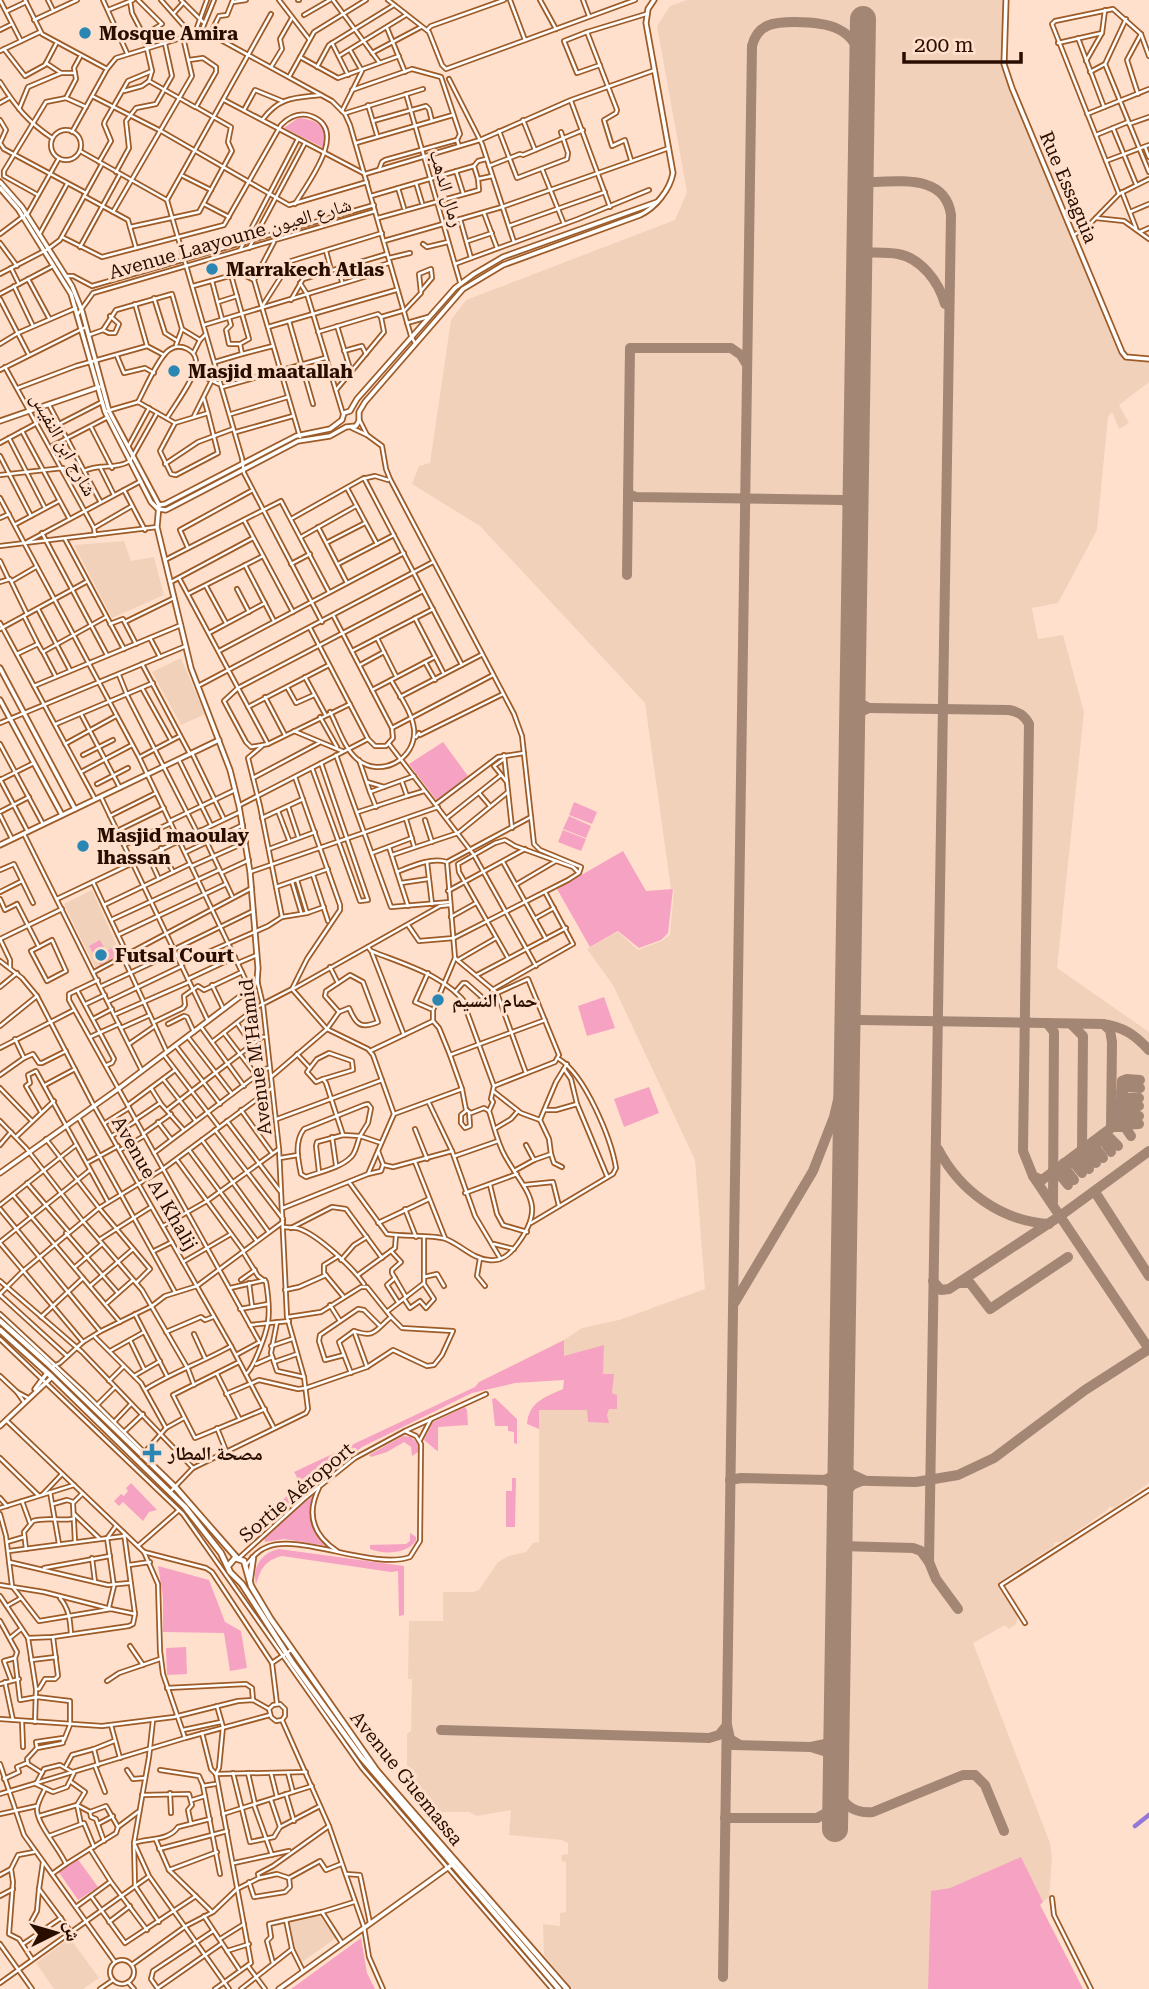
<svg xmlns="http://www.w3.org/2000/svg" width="1149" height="1989" font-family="'Roboto Serif','Noto Naskh Arabic',serif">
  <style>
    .built { fill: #f2d1bb }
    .green { fill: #f6a3c3 }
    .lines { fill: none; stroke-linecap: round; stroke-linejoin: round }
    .canal { stroke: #9477d9; stroke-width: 4.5 }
    .taxiway { stroke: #a48675; stroke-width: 10 }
    .runway { stroke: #a48675; stroke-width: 26 }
    .pedestrian-casing { stroke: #9d5b28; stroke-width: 6 }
    .minor-casing { stroke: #9d5b28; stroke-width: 6 }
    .tertiary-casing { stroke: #9d5b28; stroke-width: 7 }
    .secondary-casing { stroke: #9d5b28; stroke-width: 8 }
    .pedestrian { stroke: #fff; stroke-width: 2.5 }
    .minor { stroke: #fff; stroke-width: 2.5 }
    .tertiary { stroke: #fff; stroke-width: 3.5 }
    .secondary { stroke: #fff; stroke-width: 4.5 }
    .poi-dot { fill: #2c86b4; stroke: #ffe0cc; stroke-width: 2.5 }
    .labels { text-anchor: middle; stroke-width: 6; stroke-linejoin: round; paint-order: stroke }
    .poi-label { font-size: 19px; font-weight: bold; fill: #290e00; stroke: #ffe0cc; text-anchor: start }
    .street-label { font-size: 19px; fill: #290e00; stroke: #ffe0cc }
  </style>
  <rect width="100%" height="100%" fill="#ffe0cc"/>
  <g class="built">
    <path d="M687,0H1005L1001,65L1123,358L1149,362V382L1119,405L1129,423L1119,429L1112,412L1108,417L1097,530L1058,603L1032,608L1038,639L1063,635L1084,712L1057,968L1149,1032V1483L1114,1508L1110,1506L1106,1511L1063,1541L1054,1543V1546L998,1583L1018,1616L1016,1624L1009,1629L1005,1625L973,1643L1050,1843L1052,1860L1049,1897L1040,1904L1083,1989H573L544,1955L543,1924L560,1926V1913L566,1912V1862L562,1861L561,1857L562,1855L568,1854V1843L562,1840L509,1835L511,1810L477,1816L469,1812H436L407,1769V1734L411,1731L412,1679H408L409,1621H443V1592H473L479,1590L498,1562L509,1556L526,1552L533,1543L539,1542V1410L564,1409V1340L582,1328L619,1320L705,1289L695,1160L613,985L587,949L618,932L638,950L662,941L670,935L674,889H671L645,703L480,526L412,484L419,466L430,463L451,320L466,300L675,220L687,192L657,26L670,6Z"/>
    <path d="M124,541L131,561L154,557L164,595L112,618L74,545Z"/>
    <path d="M181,658L205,714L181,725L152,672Z"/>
    <path d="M92,890L122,957L98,969L95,967L64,904Z"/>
    <path d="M319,1915L336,1938L302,1962L293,1949L288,1922Z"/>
    <path d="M70,1938L99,1978L83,1989H54L36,1963Z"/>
  </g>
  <g class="green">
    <path d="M298,118C317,119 330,128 324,148L284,128Z"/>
    <path d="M443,742L468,776L437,801L409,764Z"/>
    <path d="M574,802L597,812L592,824L569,815Z"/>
    <path d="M569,816L591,826L586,838L563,829Z"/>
    <path d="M563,830L586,839L581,851L558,842Z"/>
    <path d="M623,851L646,891L673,889L668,933L661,940L639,948L618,931L590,947L557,889Z"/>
    <path d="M100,940L106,951L118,945L122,952L100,965L89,946Z"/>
    <path d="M604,997L615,1028L587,1036L578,1006Z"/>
    <path d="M649,1087L659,1113L624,1127L614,1099Z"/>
    <path d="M564,1340V1356L604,1345L603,1374H614L612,1393L617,1395V1409H609L607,1415L609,1423L588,1422L587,1410H539V1429L527,1424C529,1401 546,1397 563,1389L564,1380L515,1383L472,1393L362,1447L311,1487L295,1482L297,1477L294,1472L475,1387L479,1382Z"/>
    <path d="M495,1398L517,1419V1444L514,1443V1432L508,1431V1426H495L492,1399Z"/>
    <path d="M465,1407L467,1410L468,1425L438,1427V1451L436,1450L424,1440L433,1422Z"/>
    <path d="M403,1436L411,1437L418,1444V1452L412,1456L411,1447L404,1442L387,1452L371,1457L369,1455Z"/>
    <path d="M512,1478H516L515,1527H506V1491H512Z"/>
    <path d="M131,1483L157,1510L149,1512L143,1521L123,1502L119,1506L114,1501L121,1494L124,1496L128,1491L126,1488Z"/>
    <path d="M297,1487L309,1490L260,1534H256L255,1525Z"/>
    <path d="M312,1495C309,1520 310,1527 327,1546L284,1539L265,1542L264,1538L268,1534Z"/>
    <path d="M410,1533L416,1537V1541C406,1554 384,1555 370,1549V1545L406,1544L410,1541Z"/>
    <path d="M279,1549L404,1566V1615L399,1616L398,1571L391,1572L282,1556C265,1560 260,1570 256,1585C252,1567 261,1553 279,1549Z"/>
    <path d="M158,1566L209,1580L225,1622L241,1631L247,1668L230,1671L224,1633L163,1632V1597Z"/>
    <path d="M186,1647L187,1674L167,1675L166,1648Z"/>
    <path d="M1021,1857L1043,1902L1040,1905L1083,1989H928L931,1891L950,1888Z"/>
    <path d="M77,1858L98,1887L78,1900L58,1871Z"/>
    <path d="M361,1938L367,1973L375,1989H291Z"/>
  </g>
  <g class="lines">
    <path class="canal" d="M1135,1826L1149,1815"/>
    <g class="taxiway">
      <path d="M860,182C894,183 945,171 951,215L929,1562L936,1579L958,1609"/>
      <path d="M859,252C872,253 886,252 898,254C921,258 939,282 945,304"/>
      <path d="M628,491L630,495L636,497L843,500"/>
      <path d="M856,492L851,498L843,500L856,509"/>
      <path d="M627,575L630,348H731L741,355L746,363"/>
      <path d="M869,708L1009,710C1019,712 1024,715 1029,724L1023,1151L1033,1176L1149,1349"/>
      <path d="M853,723L858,713L869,708L859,703L853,690"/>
      <path d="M859,1020L1103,1024C1124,1027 1135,1035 1149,1050"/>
      <path d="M1047,1023L1054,1032L1053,1202"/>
      <path d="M1071,1024L1083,1036L1082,1150"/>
      <path d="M848,1031L851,1024L859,1020L851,1015L848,1007"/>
      <path d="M1121,1092L1127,1087L1140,1088"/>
      <path d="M1121,1102L1124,1098H1139"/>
      <path d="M1121,1111L1125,1106H1139"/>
      <path d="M1120,1118L1123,1116H1139"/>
      <path d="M1119,1125L1139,1124"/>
      <path d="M1113,1127H1125L1131,1136"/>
      <path d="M1111,1128L1120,1121L1122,1081L1127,1079L1140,1080"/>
      <path d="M1102,1135H1107L1118,1146"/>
      <path d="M1094,1141L1104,1142L1111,1152"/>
      <path d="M1086,1147H1095L1103,1158"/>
      <path d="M938,1149C960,1191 1001,1221 1049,1224"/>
      <path d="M1080,1152H1087L1096,1163"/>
      <path d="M1073,1157L1081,1158L1089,1169"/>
      <path d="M1064,1163H1074L1082,1173"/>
      <path d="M1057,1169L1065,1168L1074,1180"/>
      <path d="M1053,1172L1060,1175L1068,1185"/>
      <path d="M1033,1176L1042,1180L1111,1128L1112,1042L1110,1030L1103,1024"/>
      <path d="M1095,1192L1149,1276"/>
      <path d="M933,1281L941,1290L949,1289L1060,1216L1149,1151"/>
      <path d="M959,1283H970L990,1309L1068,1257"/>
      <path d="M735,1302L813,1171L834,1117L847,1062"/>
      <path d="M841,1464L849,1473L864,1480L852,1485L841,1498L835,1484L825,1480L835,1475Z"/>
      <path d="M730,1480L741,1478L916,1482L958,1475L994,1458L1085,1390L1149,1349"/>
      <path d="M840,1546L913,1548L921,1551L929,1562"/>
      <path d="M441,1730L709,1738L719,1735L727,1725L730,1739L740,1745"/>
      <path d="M733,1745L811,1747"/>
      <path d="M836,1764L830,1753L811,1747L830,1743L837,1731"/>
      <path d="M836,1785C841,1804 853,1814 873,1812L963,1775H975L985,1785L1004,1831"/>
      <path d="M725,1818H817L830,1811L836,1800"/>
      <path d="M723,1977L752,46C758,23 775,22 795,22C827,22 856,27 862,64"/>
    </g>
    <path class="runway" d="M835,1829L863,19"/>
    <defs>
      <g id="pedestrian">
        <path d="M0,870L14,864L33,903"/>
        <path d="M0,892L22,881"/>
        <path d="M0,899L5,910L17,904"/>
      </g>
      <g id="minor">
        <path d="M0,0L21,41"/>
        <path d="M25,0L42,34L107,69"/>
        <path d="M48,0L53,10"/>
        <path d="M103,0L127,53"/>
        <path d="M138,0L162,24L144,35"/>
        <path d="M161,0L191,34"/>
        <path d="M181,0L203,22"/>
        <path d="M279,0L309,39"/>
        <path d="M298,0H299"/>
        <path d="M333,0L379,62"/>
        <path d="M388,0L429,32L442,65L446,69L635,0"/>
        <path d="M510,0L525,40"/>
        <path d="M540,0L556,29"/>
        <path d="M583,0L589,16"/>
        <path d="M233,2L246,0"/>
        <path d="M108,10L133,0"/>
        <path d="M7,11L26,2"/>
        <path d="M174,13L183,3"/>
        <path d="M304,15L330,0"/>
        <path d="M1126,19L1105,64L1149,172"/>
        <path d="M34,20L77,0"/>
        <path d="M387,28L405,72"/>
        <path d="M0,30L12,24"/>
        <path d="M427,30L431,26L504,0"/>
        <path d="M201,32L214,0"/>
        <path d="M587,32L564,41L577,73L600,65"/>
        <path d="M195,33L207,0"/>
        <path d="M210,34L219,16L227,15L233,0"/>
        <path d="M1078,38L1104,107"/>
        <path d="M332,43L348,75"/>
        <path d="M1058,43L1102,33"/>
        <path d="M4,49L25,76L45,65L56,44"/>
        <path d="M0,51L40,32"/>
        <path d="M372,53L421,27"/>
        <path d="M339,56L406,15"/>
        <path d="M300,57L338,78L399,56"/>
        <path d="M1086,61L1102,33L1105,10"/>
        <path d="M46,63L61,73"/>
        <path d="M271,67L282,49L280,39L292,18"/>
        <path d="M317,67L329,45L394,5"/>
        <path d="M152,71L149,81L195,107"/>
        <path d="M1090,72L1105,64"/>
        <path d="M289,77L314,32L366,0"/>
        <path d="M449,79L482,144L514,242"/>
        <path d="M0,82C16,107 28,122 52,138"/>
        <path d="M352,90L412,69L441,77L460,134L457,140"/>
        <path d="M124,91L142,86L149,81"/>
        <path d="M406,94L460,282"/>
        <path d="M1138,94L1127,60L1141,34"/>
        <path d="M92,96L161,131L289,205L367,182"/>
        <path d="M66,98L76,79L74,68L80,57"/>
        <path d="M224,100L365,174L480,140L571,100L655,70"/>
        <path d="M571,101L610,207"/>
        <path d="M0,103L9,98"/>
        <path d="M368,105L377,135"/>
        <path d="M19,109L28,87L61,73H75"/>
        <path d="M244,110L255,90L282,101"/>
        <path d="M342,111L362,71L350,50"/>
        <path d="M346,113L423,89"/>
        <path d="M1087,114L1149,89"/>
        <path d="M263,119C280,96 296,98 321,95"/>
        <path d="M0,120L6,130L0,143L4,149L86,193"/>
        <path d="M523,120L535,150"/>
        <path d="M373,121L426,106L429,109L432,121"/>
        <path d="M1129,124L1149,117"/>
        <path d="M1113,128L1136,184"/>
        <circle cx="66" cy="145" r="15"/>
        <path d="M499,131L517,178L567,159L568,153L561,132"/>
        <path d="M72,132L107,69L116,58L201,32L210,34L332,101L345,114L350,125L411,336L415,343"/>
        <path d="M1096,135L1128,122"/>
        <path d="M356,143L453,115"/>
        <path d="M1145,147L1149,157"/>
        <path d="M80,151L167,200L242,458L244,473L322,622"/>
        <path d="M631,160L625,140L612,146L604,120L616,113L617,110L587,32L646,14"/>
        <path d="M1106,161L1149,145"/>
        <path d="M99,162L111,141L104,124L105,121L128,81L152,71L144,36L132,13L130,1"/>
        <path d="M474,166L478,179"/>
        <path d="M489,166L520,154L523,155L583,130"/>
        <path d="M542,169L564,224"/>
        <path d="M379,170L382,162L385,160L457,140L459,146"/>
        <path d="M456,171L463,193"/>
        <path d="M116,172L129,148L126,121L136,108L156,104L172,76L165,44"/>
        <path d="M183,176L211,190"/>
        <path d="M416,183L422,203"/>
        <path d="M398,188L404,208"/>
        <path d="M1122,192L1136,228"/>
        <path d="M1119,194L1052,24L1055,21L1113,9L1141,34L1149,56"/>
        <path d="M38,195L4,176V171L46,102L66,98L86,107"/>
        <path d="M84,196L128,220L136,248"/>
        <path d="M371,196L474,166L478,161L486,159"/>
        <path d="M167,200L271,14"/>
        <path d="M204,204L229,217"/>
        <path d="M113,212L192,76L183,37"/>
        <path d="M1130,212L1149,204"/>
        <path d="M484,213L497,248"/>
        <path d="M378,218L479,190L478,179L492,176"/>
        <path d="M1096,218L1124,221L1149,239"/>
        <path d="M460,219L471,258"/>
        <path d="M509,226L605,192"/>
        <path d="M130,227L199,212L232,151L228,142L231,127L196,107L216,72V67L203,58L189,60"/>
        <path d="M1140,232L1149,228"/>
        <path d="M0,234L28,213L59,158"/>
        <path d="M39,235L67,184"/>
        <path d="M1074,235L1088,226L1119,194L1149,179"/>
        <path d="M62,237L102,257L224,225L281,125C289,117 299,112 311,116C350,130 307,184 295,204"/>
        <path d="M384,241L502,207L669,148"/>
        <path d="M468,241L492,233"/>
        <path d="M274,242L254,280L300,437"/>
        <path d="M0,243L17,266"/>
        <path d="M423,244L427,247L448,242"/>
        <path d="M80,247L120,174"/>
        <path d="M249,248L305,143"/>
        <path d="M240,250L298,139"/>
        <path d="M326,251L331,270"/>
        <path d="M389,258L410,253"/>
        <path d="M455,264L578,219L649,190"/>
        <path d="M11,268L19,284"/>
        <path d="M339,268L342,282"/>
        <path d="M0,274L48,249L60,240L102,164"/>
        <path d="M65,276H73L92,286L374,205"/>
        <path d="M28,279L49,318"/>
        <path d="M212,281L222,319"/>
        <path d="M300,283L307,294L343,414"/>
        <path d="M14,286L33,326"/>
        <path d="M193,286L240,273L254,280"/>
        <path d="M0,294L53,266"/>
        <path d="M154,298L165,333L176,340"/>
        <path d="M0,299L29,355"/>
        <path d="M291,300L303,279L387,254"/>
        <path d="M218,302L237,296"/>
        <path d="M135,304L147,346L164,355"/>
        <path d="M263,305L291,261L382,233"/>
        <path d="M78,314L93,293L375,211"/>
        <path d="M229,318L231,325L226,330L229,344H240"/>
        <path d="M289,321L313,404"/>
        <path d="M407,323L428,317"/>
        <path d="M204,325L374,274L376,267L389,263"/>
        <path d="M337,326L351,372"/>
        <path d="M268,327L396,290"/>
        <path d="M182,329L200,340L205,335"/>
        <path d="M103,330L116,310L172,294L182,329L176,345"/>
        <path d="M318,332L378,314L381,317L405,310L421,293L419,274L431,269L432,278L421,291"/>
        <path d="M89,335L103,330L109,333H115L119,324L110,316"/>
        <path d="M0,344L18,333L76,308"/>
        <path d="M344,351L362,346L366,354"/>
        <path d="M194,352L200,340"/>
        <path d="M242,354L273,346"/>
        <path d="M117,356L124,373L145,368L154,373"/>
        <path d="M215,362L242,354L240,344L249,339L231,275"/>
        <path d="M5,367L94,528L95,535"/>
        <path d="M0,370L86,327"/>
        <path d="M194,372L219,384"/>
        <path d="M222,387L325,358"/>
        <path d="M18,388L76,366L147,346"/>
        <path d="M336,390L384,332L381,317"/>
        <path d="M204,399L208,413"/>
        <path d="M138,402C145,389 158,358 169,350C180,342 198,350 196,365C195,378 175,405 167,418"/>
        <path d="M138,402L175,423"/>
        <path d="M49,405L100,501"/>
        <path d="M107,411L138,402"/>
        <path d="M208,413L218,453L176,475L171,474L160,451L175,423Z"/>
        <path d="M231,414L288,397"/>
        <path d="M194,416L211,382"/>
        <path d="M359,419L367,435"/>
        <path d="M59,424L102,402"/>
        <path d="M91,427L112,468"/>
        <path d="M352,428L367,435L382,446L386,469L390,479L514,714L522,736L534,844L540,850L581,867L579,873L568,880L454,938L419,941L408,925"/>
        <path d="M22,431L69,518"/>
        <path d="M236,432L293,416"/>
        <path d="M9,438L45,508"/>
        <path d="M0,443L37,423"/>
        <path d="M129,445L149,408"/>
        <path d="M52,446L108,417"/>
        <path d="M0,456L31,516"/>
        <path d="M165,464L198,442L233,429"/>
        <path d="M100,467L114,495"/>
        <path d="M64,471L81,466"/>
        <path d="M84,471C99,463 115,470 130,461L157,413"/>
        <path d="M0,475L63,468"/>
        <path d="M364,478L462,665"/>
        <path d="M347,488L377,544"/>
        <path d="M124,490L145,530"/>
        <path d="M0,498L139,757L250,989"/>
        <path d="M0,518L9,514"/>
        <path d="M291,519L362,479L375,476L388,480"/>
        <path d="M244,520L293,612"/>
        <path d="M16,524L59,501"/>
        <path d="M318,527L347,583"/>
        <path d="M94,528L132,506"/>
        <path d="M42,533L107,655"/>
        <path d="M301,537L356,506"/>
        <path d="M65,539L124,649"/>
        <path d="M27,542L141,481"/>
        <path d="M328,542L365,523"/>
        <path d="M0,546L157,527"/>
        <path d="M188,548L180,530L251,491"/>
        <path d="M165,560L281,501L329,592"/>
        <path d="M0,561L8,578"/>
        <path d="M291,564L310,554"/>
        <path d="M338,564L394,535"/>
        <path d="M245,565L274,621"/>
        <path d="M179,578L268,744"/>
        <path d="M12,581L36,567"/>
        <path d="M0,582L10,579L27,614"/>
        <path d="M171,582L253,538"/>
        <path d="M206,586L226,623"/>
        <path d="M237,589L249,612"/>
        <path d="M188,594L263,556"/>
        <path d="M38,609L70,670"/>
        <path d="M24,616L38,644"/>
        <path d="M415,618L444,674"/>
        <path d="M125,622L174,598"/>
        <path d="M0,623L34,686L181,625"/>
        <path d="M110,624L123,619L136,644"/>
        <path d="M310,628L368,739L375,746H386L393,738L392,728L333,615"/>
        <path d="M0,629L86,582"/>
        <path d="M209,633L265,603"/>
        <path d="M150,638L160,657"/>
        <path d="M377,638L396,676"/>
        <path d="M219,651L404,553"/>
        <path d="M352,651L433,609"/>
        <path d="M17,654L38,644L42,651"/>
        <path d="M425,662L435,680"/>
        <path d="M142,664L190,754"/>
        <path d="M360,665L384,652"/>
        <path d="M55,675L43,652L106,617"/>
        <path d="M119,675L127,695L197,832"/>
        <path d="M305,677L325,714"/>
        <path d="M34,686L95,799"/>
        <path d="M198,686L433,562"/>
        <path d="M287,687L296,703L314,695"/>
        <path d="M142,688L171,740"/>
        <path d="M372,690L435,657"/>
        <path d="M265,697L285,735"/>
        <path d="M400,697L481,655"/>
        <path d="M350,704L268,744L251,747L246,742L224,701L238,688L423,591"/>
        <path d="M248,707L329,665"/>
        <path d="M330,712C338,727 344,748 357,759C380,779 417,759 414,729C412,712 399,695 391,680"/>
        <path d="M81,714L120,788"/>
        <path d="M320,717L337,747"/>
        <path d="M0,723L186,646"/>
        <path d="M56,724L153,683"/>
        <path d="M392,728L493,675"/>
        <path d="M294,731L342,751"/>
        <path d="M416,737L419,733L420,735L503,694"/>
        <path d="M0,744L43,824"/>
        <path d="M65,744L116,716"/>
        <path d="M389,744L474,855L536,966"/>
        <path d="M262,746L248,758L260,806L282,917"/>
        <path d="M192,753L224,819"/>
        <path d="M83,755L113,740"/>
        <path d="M336,755L391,907L450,902"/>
        <path d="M504,755L512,828"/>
        <path d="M140,757L180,736"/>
        <path d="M504,759L494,766L507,782"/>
        <path d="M179,760L211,825"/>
        <path d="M359,760L370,792L414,776"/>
        <path d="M312,768L360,901L368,900L321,763"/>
        <path d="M81,772L132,745"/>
        <path d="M253,778L319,743"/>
        <path d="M0,779L28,832"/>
        <path d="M0,780L34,763"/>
        <path d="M367,782L384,787"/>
        <path d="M97,784L128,768"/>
        <path d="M370,792L376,807"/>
        <path d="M479,793L490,806"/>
        <path d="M407,796L424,791"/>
        <path d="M101,797L208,1021"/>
        <path d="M436,804L498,757L524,753"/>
        <path d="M240,805L368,739"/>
        <path d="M288,806L298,836"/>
        <path d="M278,811L289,840"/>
        <path d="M0,812L29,797"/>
        <path d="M358,812L407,796L402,782"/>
        <path d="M0,815L12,839"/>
        <path d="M110,816L156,793"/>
        <path d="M262,818L303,799"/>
        <path d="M447,818L501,775"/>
        <path d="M406,819L414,846"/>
        <path d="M425,820L432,842"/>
        <path d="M170,821L235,790"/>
        <path d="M201,830L232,896"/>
        <path d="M117,831L164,808"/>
        <path d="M24,834L142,1071"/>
        <path d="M124,845L171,823"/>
        <path d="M389,847L408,906"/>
        <path d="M161,848L173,872"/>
        <path d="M269,849L315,832"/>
        <path d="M186,852L243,825"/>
        <path d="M372,853L412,838"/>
        <path d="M148,855L159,879"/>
        <path d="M392,855L458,833L508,792"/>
        <path d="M427,862L432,904"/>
        <path d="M447,862L455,958L433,1010V1021L439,1028L450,1055L462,1089L466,1110L471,1113L484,1108L489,1111"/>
        <path d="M503,862L546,939"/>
        <path d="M192,866L246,842"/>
        <path d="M250,872L438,807"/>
        <path d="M397,872C412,866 431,857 447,862L531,817"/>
        <path d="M221,873L249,860"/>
        <path d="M313,875L328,921"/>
        <path d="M297,880L307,913"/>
        <path d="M93,882L127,954"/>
        <path d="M292,882L301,912"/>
        <path d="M401,883L428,879"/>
        <path d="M517,884L556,861"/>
        <path d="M276,887L328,869"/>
        <path d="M448,891L525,849"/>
        <path d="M57,899L240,812"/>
        <path d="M17,904L39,947"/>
        <path d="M104,905L190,864"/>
        <path d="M451,917L476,903"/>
        <path d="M536,918L554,908"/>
        <path d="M111,920L219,870"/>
        <path d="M118,935L226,884"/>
        <path d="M0,939L62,909"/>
        <path d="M0,939L10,960V968"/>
        <path d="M52,940L66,971L47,981L31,951Z"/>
        <path d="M175,949L253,911"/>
        <path d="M372,953L404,1035"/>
        <path d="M123,957L167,1052"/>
        <path d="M455,958L497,993L526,1073"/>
        <path d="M508,958L459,872L458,864L495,843L505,840L515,846L573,867L578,872"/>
        <path d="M458,960L496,938"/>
        <path d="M0,961L22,978L37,996L94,1106L231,1346L274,1428"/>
        <path d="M238,963L257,955"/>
        <path d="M181,964L268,926L282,917L307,913L324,907"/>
        <path d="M94,972L252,888"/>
        <path d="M428,973L415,1002L431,1009"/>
        <path d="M477,975L566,928"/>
        <path d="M188,979L235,957"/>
        <path d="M98,980L69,994V1000L260,1343"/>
        <path d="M338,983L350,975L363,982L378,1022C361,1029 356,1025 349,1008L339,1012"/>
        <path d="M212,985L223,1008"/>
        <path d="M102,986L175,952"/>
        <path d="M0,987L17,973"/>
        <path d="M292,989L307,959L340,910V905L295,777"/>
        <path d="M293,989L440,906L450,905"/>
        <path d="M77,990L114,1059L112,1063L107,1065"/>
        <path d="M492,990L573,944L545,892"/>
        <path d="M456,991L463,983H466L484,999"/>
        <path d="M109,1001L182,966"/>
        <path d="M86,1004L105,995"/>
        <path d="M468,1006L528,979L559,1055L555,1062L494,1086"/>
        <path d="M116,1014L189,982"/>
        <path d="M93,1019L112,1009"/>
        <path d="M154,1022L183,1008L185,1005L184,996L198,986L204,990L242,972"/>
        <path d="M237,1023L252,1045"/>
        <path d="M168,1024L184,1016L187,1017L194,1032"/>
        <path d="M0,1026L37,996"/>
        <path d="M201,1027L244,1086"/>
        <path d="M121,1028L150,1015"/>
        <path d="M224,1033L256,1075"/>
        <path d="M90,1037L119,1024"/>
        <path d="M188,1037L232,1094"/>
        <path d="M212,1042L257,1007L292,989L327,1029L368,1049L373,1055L394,1114L368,1174"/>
        <path d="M129,1044L155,1026"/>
        <path d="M176,1046L220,1104"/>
        <path d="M0,1048L74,1010"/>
        <path d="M370,1051L433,1021"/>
        <path d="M297,1054L310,1068L317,1059L329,1053L352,1061L353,1070L323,1079L326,1083L343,1135"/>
        <path d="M164,1055L219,1127"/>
        <path d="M450,1055L545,1020"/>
        <path d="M24,1058L33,1054L39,1063H42L66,1051"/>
        <path d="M310,1068L307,1072L316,1082L323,1079"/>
        <path d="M564,1069L571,1079L577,1104L607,1176"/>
        <path d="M0,1075L24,1058L15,1039"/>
        <path d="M271,1077L327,1029L339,1012L325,996L326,991L338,983L330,967"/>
        <path d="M163,1079L195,1120"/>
        <path d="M45,1085L75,1069"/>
        <path d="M0,1088L31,1120"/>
        <path d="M151,1088L161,1104L183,1129"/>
        <path d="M493,1091L521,1113L540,1120"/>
        <path d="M429,1103L452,1151L475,1216L500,1258"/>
        <path d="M128,1105L175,1070"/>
        <path d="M167,1110L262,1037H266"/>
        <path d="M241,1110L272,1153"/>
        <path d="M467,1110L461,1115V1123L465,1128L470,1126L469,1112"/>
        <path d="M545,1110H556L577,1104"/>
        <path d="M41,1112L26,1086L30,1083L28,1075L36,1071L108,1202"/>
        <path d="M394,1114L462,1089"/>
        <path d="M78,1117L175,1292"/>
        <path d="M277,1119L382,1080"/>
        <path d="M135,1120L160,1103"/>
        <path d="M0,1121L26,1148L82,1220L142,1290L188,1369L194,1385"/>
        <path d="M227,1121L280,1191"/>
        <path d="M158,1122L171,1139"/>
        <path d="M105,1123L129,1108"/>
        <path d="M496,1128L511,1119L518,1111"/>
        <path d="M415,1129L427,1159"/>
        <path d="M215,1130L283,1219"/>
        <path d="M143,1134L171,1114"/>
        <path d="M112,1136L136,1121"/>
        <path d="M16,1137L54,1101"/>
        <path d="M332,1137L336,1165"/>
        <path d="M46,1139L99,1208L150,1269L137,1282"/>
        <path d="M202,1140L268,1231"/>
        <path d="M0,1145L11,1132"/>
        <path d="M526,1145L534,1160"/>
        <path d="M120,1150L144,1136"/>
        <path d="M189,1150L256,1240"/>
        <path d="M378,1151L383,1164"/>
        <path d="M154,1153L265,1069L269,1068"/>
        <path d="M551,1154L554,1163L562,1167"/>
        <path d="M455,1156L498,1141"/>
        <path d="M280,1158L298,1155"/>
        <path d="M177,1160L243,1250"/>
        <path d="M415,1162L445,1238"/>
        <path d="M87,1163L118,1146"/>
        <path d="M384,1165L393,1167L452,1151"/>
        <path d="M514,1171L534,1160L551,1154L549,1139L540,1120L556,1082L567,1064"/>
        <path d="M319,1172L316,1146L317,1142L343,1135L360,1136L368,1123L371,1108L368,1104L364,1105L304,1129C294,1142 298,1159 301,1174L306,1177C319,1172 340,1168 350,1158C356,1154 357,1143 360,1136L381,1143"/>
        <path d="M349,1182L387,1234C404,1237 431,1234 446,1239C461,1245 473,1259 489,1260C501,1262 509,1255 516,1246C548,1205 526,1193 505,1156C497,1142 494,1126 489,1111L493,1102L491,1099L494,1086L467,1012L468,1006C445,975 406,965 371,951L368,947"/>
        <path d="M27,1183L68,1231"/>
        <path d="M490,1185L497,1214L503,1225L527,1232"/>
        <path d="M524,1185L553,1182L559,1206"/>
        <path d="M465,1193L517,1174"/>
        <path d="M13,1195L120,1322"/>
        <path d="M0,1205L76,1145"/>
        <path d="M283,1208L368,1174L381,1171L383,1165"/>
        <path d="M0,1209L100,1331"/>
        <path d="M405,1209L416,1237"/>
        <path d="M378,1223L429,1199"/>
        <path d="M531,1223L613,1174L616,1168C611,1138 585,1075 559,1059"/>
        <path d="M163,1226L207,1201L279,1149"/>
        <path d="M283,1227C289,1228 295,1227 300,1229C319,1236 352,1267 364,1284"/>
        <path d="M291,1228L332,1207L346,1209L382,1258"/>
        <path d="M66,1233L118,1293"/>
        <path d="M99,1240L151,1207"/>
        <path d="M0,1242L90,1170"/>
        <path d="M0,1243L83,1342"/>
        <path d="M494,1244L514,1249"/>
        <path d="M154,1251L172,1242"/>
        <path d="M391,1251L401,1262L392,1270V1273L406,1297"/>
        <path d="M243,1252L258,1276L266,1282C268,1294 270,1309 268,1322C266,1334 254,1368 246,1374"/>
        <path d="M337,1257L324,1265V1273L343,1296"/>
        <path d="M480,1258L477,1276L485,1286"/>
        <path d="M341,1260L354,1245L367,1237"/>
        <path d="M183,1262L231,1234"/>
        <path d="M75,1267L102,1244"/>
        <path d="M358,1275L395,1248L396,1235"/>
        <path d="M424,1277L437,1274L444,1286"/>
        <path d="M395,1278L387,1285L398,1302"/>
        <path d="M241,1280L255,1270"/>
        <path d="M0,1281L82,1352L193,1468"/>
        <path d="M249,1283L252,1306"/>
        <path d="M90,1286L133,1249"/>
        <path d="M230,1288L265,1280"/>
        <path d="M285,1290L299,1287L326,1275"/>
        <path d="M0,1294L23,1271L99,1208L163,1169L272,1088"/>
        <path d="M0,1295L67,1356"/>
        <path d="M404,1299L410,1308L420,1301L426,1308L434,1299L424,1284"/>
        <path d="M107,1303L133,1280"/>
        <path d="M330,1305L340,1321"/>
        <path d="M240,1309L268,1304"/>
        <path d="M388,1311L424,1283V1237"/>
        <path d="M0,1314L85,1393L144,1452"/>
        <path d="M135,1314L167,1376"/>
        <path d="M41,1317L83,1278"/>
        <path d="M288,1317L321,1312L361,1287H367L391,1317C374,1331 376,1338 354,1331L339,1342L351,1373"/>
        <path d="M277,1322L271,1353L277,1371L304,1377"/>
        <path d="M250,1325L289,1321"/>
        <path d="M354,1331L367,1367"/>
        <path d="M166,1332L201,1317L205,1320L213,1317"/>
        <path d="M194,1334L205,1358"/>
        <path d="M95,1337L141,1383L166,1428L144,1453"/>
        <path d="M0,1339L183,1514L362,1768L552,1989"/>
        <path d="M130,1340L144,1369"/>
        <path d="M271,1346L292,1339"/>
        <path d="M110,1351L144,1332"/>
        <path d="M236,1355L258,1343"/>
        <path d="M344,1355L325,1360L319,1341L320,1335L358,1309L364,1310L380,1326"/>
        <path d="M239,1362L173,1395L195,1438L265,1409"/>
        <path d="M274,1362L297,1354"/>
        <path d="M256,1364L272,1357"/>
        <path d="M52,1367L60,1363L83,1342L101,1331L152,1306L165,1296L197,1286L283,1222"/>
        <path d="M217,1374L239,1418"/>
        <path d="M0,1376L17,1392"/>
        <path d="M134,1376L160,1361"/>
        <path d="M109,1381L123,1367"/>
        <path d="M146,1389C173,1372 203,1362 231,1346"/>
        <path d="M226,1394L259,1380L298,1389L306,1388L367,1367L393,1350L427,1366L434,1365L442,1355L453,1331L402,1328L391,1317"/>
        <path d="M24,1402L17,1392L28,1398"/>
        <path d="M97,1405L115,1387"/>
        <path d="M6,1420L144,1552L158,1584L160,1651L163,1674L185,1738"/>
        <path d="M114,1422L131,1404"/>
        <path d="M166,1428L184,1418"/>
        <path d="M217,1428L227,1453"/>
        <path d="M125,1431L143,1414"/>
        <path d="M420,1440L431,1419"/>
        <path d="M0,1458L38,1495"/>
        <path d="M319,1488C306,1514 313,1535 337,1551"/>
        <path d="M50,1492L59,1544"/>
        <path d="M170,1492L193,1468L306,1413L308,1409L304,1377L287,1317L279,1149L263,1005L257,980"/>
        <path d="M43,1494L62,1474"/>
        <path d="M0,1498L7,1506"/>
        <path d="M22,1501L30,1523"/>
        <path d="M53,1504L67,1500L73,1502"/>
        <path d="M0,1508L74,1485"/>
        <path d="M0,1514L6,1536L12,1586L39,1621L111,1609L135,1614"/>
        <path d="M74,1514L99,1538"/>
        <path d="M108,1537L116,1526"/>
        <path d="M107,1538L114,1586L109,1607"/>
        <path d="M7,1542L24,1537"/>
        <path d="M75,1542L73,1503L82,1494"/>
        <path d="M138,1546L178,1511"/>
        <path d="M26,1549L24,1532L33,1521C45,1517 59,1521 72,1519"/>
        <path d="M9,1551L124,1536"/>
        <path d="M144,1552L206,1568L212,1572L272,1663L291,1650"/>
        <path d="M92,1558L95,1582"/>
        <path d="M239,1558L305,1498L355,1458L405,1431L486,1394"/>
        <path d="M9,1562L108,1585L129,1583"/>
        <path d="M129,1565L150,1562"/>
        <path d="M246,1565C252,1558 258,1550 267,1547C299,1533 374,1570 410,1557L420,1541L421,1444L416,1436L405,1431"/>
        <path d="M44,1568L110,1556"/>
        <path d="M0,1585L44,1592L111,1609"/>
        <path d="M0,1596L28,1638L36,1689L35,1722"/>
        <path d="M60,1598C69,1609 70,1619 71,1634"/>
        <path d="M7,1606L21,1598"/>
        <path d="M0,1621L17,1652L15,1658L20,1700L37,1697L70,1701V1725L64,1740"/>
        <path d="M1025,1623L1001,1585L1149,1490"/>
        <path d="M10,1638L21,1629"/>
        <path d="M28,1638L53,1637L129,1626L133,1624L135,1614L124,1533"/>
        <path d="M130,1646L143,1665"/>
        <path d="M31,1660L56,1657"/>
        <path d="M272,1663L277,1704"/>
        <path d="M11,1680L4,1661L15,1658"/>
        <path d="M107,1681L119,1673L160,1659"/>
        <path d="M5,1682L13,1720"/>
        <path d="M0,1684L19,1679"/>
        <path d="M167,1688L246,1684L252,1688L253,1700"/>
        <path d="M36,1689H39L45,1679H55L58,1676L53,1637"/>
        <path d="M0,1719L102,1726L174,1717L238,1701L253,1700L269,1709"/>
        <path d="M153,1720L149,1757L134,1843L149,1876L229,1989"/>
        <path d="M282,1720L276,1721L271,1717L269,1709L273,1705L280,1704L285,1709V1716L282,1720L329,1826L364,1927L369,1957L383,1989"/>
        <path d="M22,1721L23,1747"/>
        <path d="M111,1725L120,1758"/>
        <path d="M183,1730L221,1722"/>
        <path d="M202,1733L211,1769L216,1774L251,1963L215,1989"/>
        <path d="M37,1748L36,1742L63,1738V1743L37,1748L27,1759L28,1764L42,1773"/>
        <path d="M0,1764L24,1835L115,1962"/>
        <path d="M60,1765L74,1773L67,1787L53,1792L36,1784L44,1769Z"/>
        <path d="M98,1765L94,1749L114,1741"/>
        <path d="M66,1766L72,1755L94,1749"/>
        <path d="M95,1766L105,1792"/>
        <path d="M127,1770L133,1779L145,1778"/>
        <path d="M160,1770L199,1776L203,1785"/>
        <path d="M233,1773L250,1842L274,1837L280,1827"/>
        <path d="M248,1773L255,1804"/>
        <path d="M271,1773L277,1797"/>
        <path d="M288,1773L293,1792"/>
        <path d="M216,1774L306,1772"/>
        <path d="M216,1774L219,1768L223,1727L217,1706"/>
        <path d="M4,1779L19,1772L17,1767L27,1763"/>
        <path d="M71,1782L85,1792L77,1805L81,1824"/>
        <path d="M215,1784L203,1786L220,1874"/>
        <path d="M45,1789C42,1795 37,1803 37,1810C38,1826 59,1848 66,1864L52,1874"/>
        <path d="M170,1793L171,1813"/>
        <path d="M0,1794L185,1738L270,1715"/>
        <path d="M286,1794L294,1821"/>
        <path d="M142,1795L189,1794L192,1805L188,1810L191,1824"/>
        <path d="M192,1800L205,1796"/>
        <path d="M271,1800L280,1827L320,1806"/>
        <path d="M254,1805L272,1855"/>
        <path d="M90,1812L106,1806L118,1827L138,1812"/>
        <path d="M0,1814L37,1806"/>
        <path d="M223,1814L312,1786"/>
        <path d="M39,1816L77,1805L90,1812L91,1817L96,1819L104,1841"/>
        <path d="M98,1824L113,1816"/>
        <path d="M118,1827L116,1833L90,1849L111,1882L147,1930"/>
        <path d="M49,1836L84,1823L94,1847"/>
        <path d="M156,1840L169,1870L217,1852"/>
        <path d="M159,1849L227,1831"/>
        <path d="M43,1862L39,1889L71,1932"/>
        <path d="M234,1863L289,1851"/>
        <path d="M66,1864L90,1849"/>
        <path d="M11,1869L18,1855L34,1852"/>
        <path d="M169,1870L212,1912"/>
        <path d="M346,1874L360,1875L370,1923"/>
        <path d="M0,1875L11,1869L13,1882L9,1934L19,1939L32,1959"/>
        <path d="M259,1878L277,1874L289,1878"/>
        <path d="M249,1882L254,1897L285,1892L290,1887L289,1878L320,1861L326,1870L341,1864"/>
        <path d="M0,1896L13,1889"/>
        <path d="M91,1896L125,1943L196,1896"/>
        <path d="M1052,1898L1054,1915L1091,1989"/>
        <path d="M76,1907L110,1882"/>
        <path d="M322,1912L342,1943"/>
        <path d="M204,1916L239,1969"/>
        <path d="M286,1920L292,1949L303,1971"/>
        <path d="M109,1922L130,1906"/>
        <path d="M159,1922L135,1886L134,1843C148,1838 169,1841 178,1827L210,1819"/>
        <path d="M39,1933L31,1922L37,1911L39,1889"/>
        <path d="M220,1939L244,1924"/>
        <path d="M0,1944L32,1989"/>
        <path d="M23,1944L61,1918"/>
        <path d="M227,1951L249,1944"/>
        <circle cx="122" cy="1972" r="12"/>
        <path d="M273,1963L267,1941L271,1937L269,1924L322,1912L354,1902"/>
        <path d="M133,1964L186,1926L213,1912L237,1889L259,1878L258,1874L273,1866L329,1826"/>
        <path d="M248,1966L265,1989"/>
        <path d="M128,1982L134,1989"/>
        <path d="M0,1983L148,1877"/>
        <path d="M158,1988L221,1944"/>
        <path d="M100,1989L113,1980"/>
        <path d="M158,1989L151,1979L153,1971L213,1931"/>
        <path d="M241,1989L292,1949"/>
      </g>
      <g id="tertiary">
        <path d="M1006,0L1004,64L1012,88L1122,352L1126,357L1149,359"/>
        <path d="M0,182L22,207L72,286L82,311L109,411L159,505"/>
        <path d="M0,188L18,209L71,294L105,412L151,502L158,509L166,510L298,441L330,436L346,427L356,426L359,421V412L365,402L463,289L503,265L640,215C655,208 670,190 673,173L646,23L648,9L654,0"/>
        <path d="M0,421L99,387"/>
        <path d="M159,505L165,504L296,436L330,429L342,420L344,413L350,411L357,399L455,288L474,274L503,257L657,202"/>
        <path d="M0,668L75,809"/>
        <path d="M0,700L62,815"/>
        <path d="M0,845L219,740"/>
        <path d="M0,1173L118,1089L250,989L257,982L258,968L250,872L239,806L230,770L191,668L157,527L159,505"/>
        <path d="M35,1389L47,1373"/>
        <path d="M0,1426L52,1377"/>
        <path d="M279,1989L453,1864"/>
      </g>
      <g id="secondary">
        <path d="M0,1321L47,1363L175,1487L237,1558"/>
        <path d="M0,1330L52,1377L185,1507L221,1553L230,1572L242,1584L292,1662L361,1757L559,1989"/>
        <path d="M229,1565L235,1558L244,1561L251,1586L270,1618L377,1771L567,1989"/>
        <path d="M250,1579L253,1558"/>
      </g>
    </defs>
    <use href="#pedestrian" class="pedestrian-casing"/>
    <use href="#minor" class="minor-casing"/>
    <use href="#tertiary" class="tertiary-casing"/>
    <use href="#secondary" class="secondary-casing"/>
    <use href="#pedestrian" class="pedestrian"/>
    <use href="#minor" class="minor"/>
    <use href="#tertiary" class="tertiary"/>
    <use href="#secondary" class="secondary"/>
  </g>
  <g class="poi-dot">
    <circle cx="85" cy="33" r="7"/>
    <circle cx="212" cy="269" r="7"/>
    <circle cx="174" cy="371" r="7"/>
    <circle cx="83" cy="846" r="7"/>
    <circle cx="101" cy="955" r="7"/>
    <circle cx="438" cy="1000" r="7"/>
    <path d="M148.5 1442.5h7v7h7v7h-7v7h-7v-7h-7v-7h7z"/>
  </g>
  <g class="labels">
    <g class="poi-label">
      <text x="99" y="40">Mosque Amira</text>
      <text x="226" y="276">Marrakech Atlas</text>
      <text x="188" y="378">Masjid maatallah</text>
      <text x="97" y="842">Masjid maoulay<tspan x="97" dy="22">lhassan</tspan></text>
      <text x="115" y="962">Futsal Court</text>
      <text x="452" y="1007">حمام النسيم</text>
      <text x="168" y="1460">مصحة المطار</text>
    </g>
    <g class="street-label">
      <text transform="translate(1069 187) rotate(67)" y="7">Rue Essaguia</text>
      <text transform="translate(447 188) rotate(74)" y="7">رمال الدهب</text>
      <text transform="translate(230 238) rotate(-16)" y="7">Avenue Laayoune شارع العيون</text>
      <text transform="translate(64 444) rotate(61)" y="7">شارح ابن النفيس</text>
      <text transform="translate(255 1057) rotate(-97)" y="7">Avenue M'Hamid</text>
      <text transform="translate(155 1183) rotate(60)" y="7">Avenue Al Khalij</text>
      <text transform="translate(296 1492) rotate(-40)" y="7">Sortie Aéroport</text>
      <text transform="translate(407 1778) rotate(51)" y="7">Avenue Guemassa</text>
    </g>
  </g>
  <g transform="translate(56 1933) rotate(85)" stroke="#ffe0cc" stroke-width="5" paint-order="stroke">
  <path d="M0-5L12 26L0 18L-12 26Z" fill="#290e00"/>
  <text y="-10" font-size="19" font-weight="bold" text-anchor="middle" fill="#290e00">ش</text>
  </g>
  <path d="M904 52v10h117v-10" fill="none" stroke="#290e00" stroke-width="3.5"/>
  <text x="914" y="52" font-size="21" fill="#290e00" stroke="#ffe0cc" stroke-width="5" paint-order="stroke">200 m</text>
</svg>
